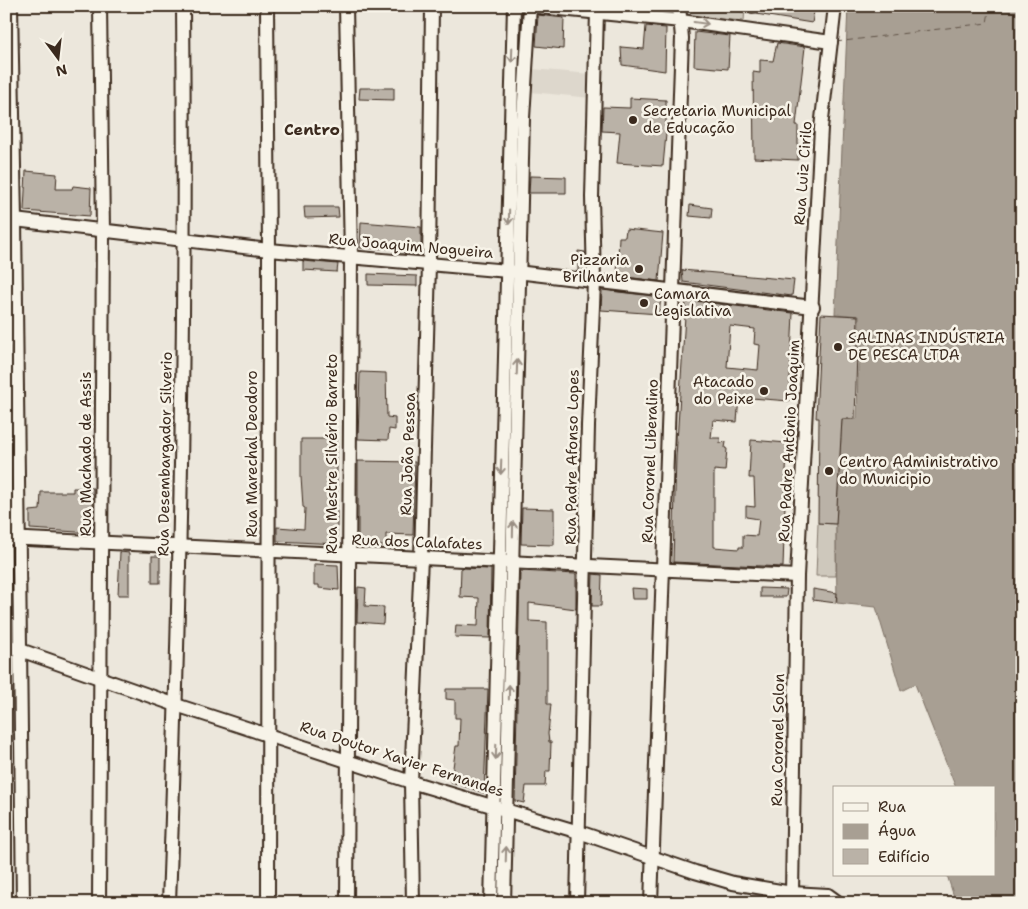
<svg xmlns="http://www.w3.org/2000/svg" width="1028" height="909" font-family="'Shantell Sans',sans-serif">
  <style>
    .built { fill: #ddd7cc }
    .green { fill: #cec8bc; stroke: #84796d }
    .water { fill: #a89f93; stroke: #7c7064 }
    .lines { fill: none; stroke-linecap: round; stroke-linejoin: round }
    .ferry { stroke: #615347; stroke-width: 1; stroke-dasharray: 6 5; stroke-linecap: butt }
    .building { fill: #bab2a7; stroke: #3b2a1e; fill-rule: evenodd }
    .minor-casing { stroke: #3b2a1e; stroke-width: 16 }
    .minor { stroke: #f7f3e8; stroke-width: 12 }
    .oneway { stroke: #998e83 }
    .poi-dot { fill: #3b2a1e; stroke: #f7f3e8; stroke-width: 2 }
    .labels { text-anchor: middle; stroke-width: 5; stroke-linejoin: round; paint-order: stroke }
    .poi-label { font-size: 15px; fill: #3b2a1e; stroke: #f7f3e8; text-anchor: start }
    .street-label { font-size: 15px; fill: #3b2a1e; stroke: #f7f3e8 }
    .neighbourhood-label { font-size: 16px; font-weight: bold; fill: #3b2a1e; stroke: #f7f3e8 }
  </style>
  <rect width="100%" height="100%" fill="#ece7dc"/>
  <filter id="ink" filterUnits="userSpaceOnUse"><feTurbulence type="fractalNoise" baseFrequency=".02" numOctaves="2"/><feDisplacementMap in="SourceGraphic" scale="10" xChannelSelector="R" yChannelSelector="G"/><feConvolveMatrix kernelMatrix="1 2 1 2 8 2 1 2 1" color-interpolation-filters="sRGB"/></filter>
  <g filter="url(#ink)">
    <path class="built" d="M532,69L591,74V98L531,92Z"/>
    <g class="green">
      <path d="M685,6H745L744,21L684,16Z"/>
      <path d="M818,523L836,524V576H816Z"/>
    </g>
    <path class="water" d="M848,6H1022V903H956L947,875H994V788H956L915,684L901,691L876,607L837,603L836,524L842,419H857L859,316L835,314Z"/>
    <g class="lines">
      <path class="ferry" d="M836,42L987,23L990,6"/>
    </g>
    <g class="building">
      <path d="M738,6H815L812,23L737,11Z"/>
      <path d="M538,15L564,18L563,49L536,46Z"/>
      <path d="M646,26L666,28L665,71L622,65L621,47L644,49Z"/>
      <path d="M695,32L730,36L728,69L694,66Z"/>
      <path d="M777,43L805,47L796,125H798V160L754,158L753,72L760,73V60L773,61Z"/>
      <path d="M360,88H394V100L359,99Z"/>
      <path d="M630,98L666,100V134L663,166L617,163L620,132L602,131L603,107L630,108Z"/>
      <path d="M26,171L57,174L56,189H72L73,186L91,188L90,216L24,211Z"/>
      <path d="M530,176L566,177V193H529Z"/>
      <path d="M690,205L712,208L711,218L689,216Z"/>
      <path d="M304,207H338L339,217L305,218Z"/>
      <path d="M361,222L421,227V254L394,252L395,249L360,248Z"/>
      <path d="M626,229L663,233L659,281L617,276L619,237H625Z"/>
      <path d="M578,251L585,252L586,272L578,271Z"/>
      <path d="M303,261L338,264L337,272L303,270Z"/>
      <path d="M682,270L794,280L792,296L683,282Z"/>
      <path d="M368,274L417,276V286L368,285Z"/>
      <path d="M602,290L661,297L659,314L601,310Z"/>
      <path d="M686,300L793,313L789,401L739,397L737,422L713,420L711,438H720V443L726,442L725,448L727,449L725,471L714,470V547L739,549V547H743V535L757,536L759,519L746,517V506L755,507L754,478H749L751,440L787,443L783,567L673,562L676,457ZM730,326L755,329L754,344L760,345L758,370L727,367Z"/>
      <path d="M821,314L858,316L855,419H842L836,524L818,523L819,418H816Z"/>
      <path d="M360,372L386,373L387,417L395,418V430L389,429L388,440L358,439Z"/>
      <path d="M301,439H337V544L277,541V527L304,529L305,508L303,507L301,476Z"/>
      <path d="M358,461L415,462L413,535L386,534V546L358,545Z"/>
      <path d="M73,488H93V533L30,529V511L40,510L41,492H73Z"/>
      <path d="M522,508L554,509V545L521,544Z"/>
      <path d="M120,552L129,553V595H118Z"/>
      <rect x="152" y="556" width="8" height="27"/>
      <path d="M314,564L338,565L339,590L319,588V585H314Z"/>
      <path d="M461,568L491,569L490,638L455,637L456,625L478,626L479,598L460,597Z"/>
      <path d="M520,571L576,574V609L529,603V621L547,622V704H551L548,734L549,742H551L550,771H546L545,786H526L524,803L515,801Z"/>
      <path d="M593,574L602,575L601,606H592Z"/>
      <path d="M358,587L366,588L365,606L384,607L383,624L357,622Z"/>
      <path d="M631,588L647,589V599H632Z"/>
      <path d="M760,588L787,589L786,597H760Z"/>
      <path d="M813,589L837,593L836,603L813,600Z"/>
      <path d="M446,689H488L484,793L451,782L456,746H459L460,718H455V700L446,699Z"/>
    </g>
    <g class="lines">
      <defs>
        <g id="minor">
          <path d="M11,6L15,220L23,903"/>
          <path d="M267,6L269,250L268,903"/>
          <path d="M346,6L351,256L347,903"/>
          <path d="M530,6L681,21L831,42"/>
          <path d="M6,219L269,250L508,271L813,307"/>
          <path d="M6,538L797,576"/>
          <path d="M6,645L176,705L411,782L579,832L695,872L733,883L792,893L828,895L839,903"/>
          <path d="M99,903L103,230L100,6"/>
          <path d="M169,903C180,604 186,305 183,6"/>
          <path d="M413,903L411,782L421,558L429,264L432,6"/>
          <path d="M491,903L514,6"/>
          <path d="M504,903L523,118L530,6"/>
          <path d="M577,903L588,426L594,282L592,197L597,12"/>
          <path d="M651,903L682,38L679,6"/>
          <path d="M787,903L792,893L797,576L821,128L835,6"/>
        </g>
      </defs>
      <use href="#minor" class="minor-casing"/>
      <use href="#minor" class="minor"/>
    </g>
    <defs><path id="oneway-shaft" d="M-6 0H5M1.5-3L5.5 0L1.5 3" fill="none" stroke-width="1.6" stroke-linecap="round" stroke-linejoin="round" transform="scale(1.25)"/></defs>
    <g class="oneway">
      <use href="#oneway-shaft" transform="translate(701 23) rotate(8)"/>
      <use href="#oneway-shaft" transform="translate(512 55) rotate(92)"/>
      <use href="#oneway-shaft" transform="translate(509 217) rotate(91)"/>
      <use href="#oneway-shaft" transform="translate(517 367) rotate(-88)"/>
      <use href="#oneway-shaft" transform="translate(501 467) rotate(92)"/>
      <use href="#oneway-shaft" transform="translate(513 529) rotate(-89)"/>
      <use href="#oneway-shaft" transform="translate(509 692) rotate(-89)"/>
      <use href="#oneway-shaft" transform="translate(496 752) rotate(92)"/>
      <use href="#oneway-shaft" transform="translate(506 854) rotate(-88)"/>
    </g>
  </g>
  <g class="poi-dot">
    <circle cx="633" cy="120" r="5"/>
    <circle cx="639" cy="269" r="5"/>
    <circle cx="644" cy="303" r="5"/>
    <circle cx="838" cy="347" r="5"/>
    <circle cx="764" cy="391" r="5"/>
    <circle cx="829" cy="471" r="5"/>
  </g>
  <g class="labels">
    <g class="poi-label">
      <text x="643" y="116">Secretaria Municipal<tspan x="643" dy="17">de Educação</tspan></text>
      <text x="629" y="265" text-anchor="end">Pizzaria<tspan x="629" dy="17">Brilhante</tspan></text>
      <text x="654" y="299">Camara<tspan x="654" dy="17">Legislativa</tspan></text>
      <text x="848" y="343">SALINAS INDÚSTRIA<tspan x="848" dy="17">DE PESCA LTDA</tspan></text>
      <text x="754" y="387" text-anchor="end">Atacado<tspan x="754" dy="17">do Peixe</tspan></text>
      <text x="839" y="467">Centro Administrativo<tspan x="839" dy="17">do Municipio</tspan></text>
    </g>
    <g class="street-label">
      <text transform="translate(803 173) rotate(-86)" y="5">Rua Luiz Cirilo</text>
      <text transform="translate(411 246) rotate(5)" y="5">Rua Joaquim Nogueira</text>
      <text transform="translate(789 441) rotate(-87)" y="5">Rua Padre Antônio Joaquim</text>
      <text transform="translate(86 454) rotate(-90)" y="5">Rua Machado de Assis</text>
      <text transform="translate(165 454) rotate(-89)" y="5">Rua Desembargador Silverio</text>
      <text transform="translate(252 454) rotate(-90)" y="5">Rua Marechal Deodoro</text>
      <text transform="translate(332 454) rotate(-90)" y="5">Rua Mestre Silvério Barreto</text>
      <text transform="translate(408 454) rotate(-88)" y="5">Rua João Pessoa</text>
      <text transform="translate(572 457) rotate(-89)" y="5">Rua Padre Afonso Lopes</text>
      <text transform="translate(650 461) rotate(-88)" y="5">Rua Coronel Liberalino</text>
      <text transform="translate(417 542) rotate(2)" y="5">Rua dos Calafates</text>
      <text transform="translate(778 740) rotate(-89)" y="5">Rua Coronel Solon</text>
      <text transform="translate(402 759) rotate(18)" y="5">Rua Doutor Xavier Fernandes</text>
    </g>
    <g class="neighbourhood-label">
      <text x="312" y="135">Centro</text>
    </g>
  </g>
  <rect width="1028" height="909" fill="none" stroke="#f7f3e8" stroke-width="25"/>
  <rect x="12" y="12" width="1003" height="884" fill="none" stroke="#3b2a1e" stroke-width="2" filter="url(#ink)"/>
  <rect x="833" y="786" width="162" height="90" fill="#f7f3e8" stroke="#aca397"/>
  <rect x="843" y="803" width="25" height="8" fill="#f7f3e8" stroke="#aca397"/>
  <text x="878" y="812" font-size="15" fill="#3b2a1e">Rua</text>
  <rect x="843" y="824" width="25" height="15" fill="#a89f93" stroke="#aca397"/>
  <text x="878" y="836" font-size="15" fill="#3b2a1e">Água</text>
  <rect x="843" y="849" width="25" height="15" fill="#bab2a7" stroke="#aca397"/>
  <text x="878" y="862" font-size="15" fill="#3b2a1e">Edifício</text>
  <g transform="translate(58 58) rotate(165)" stroke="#f7f3e8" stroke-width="4" paint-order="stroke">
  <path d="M0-4L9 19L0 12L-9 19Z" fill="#3b2a1e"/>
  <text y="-8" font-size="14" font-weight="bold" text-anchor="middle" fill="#3b2a1e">N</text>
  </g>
</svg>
